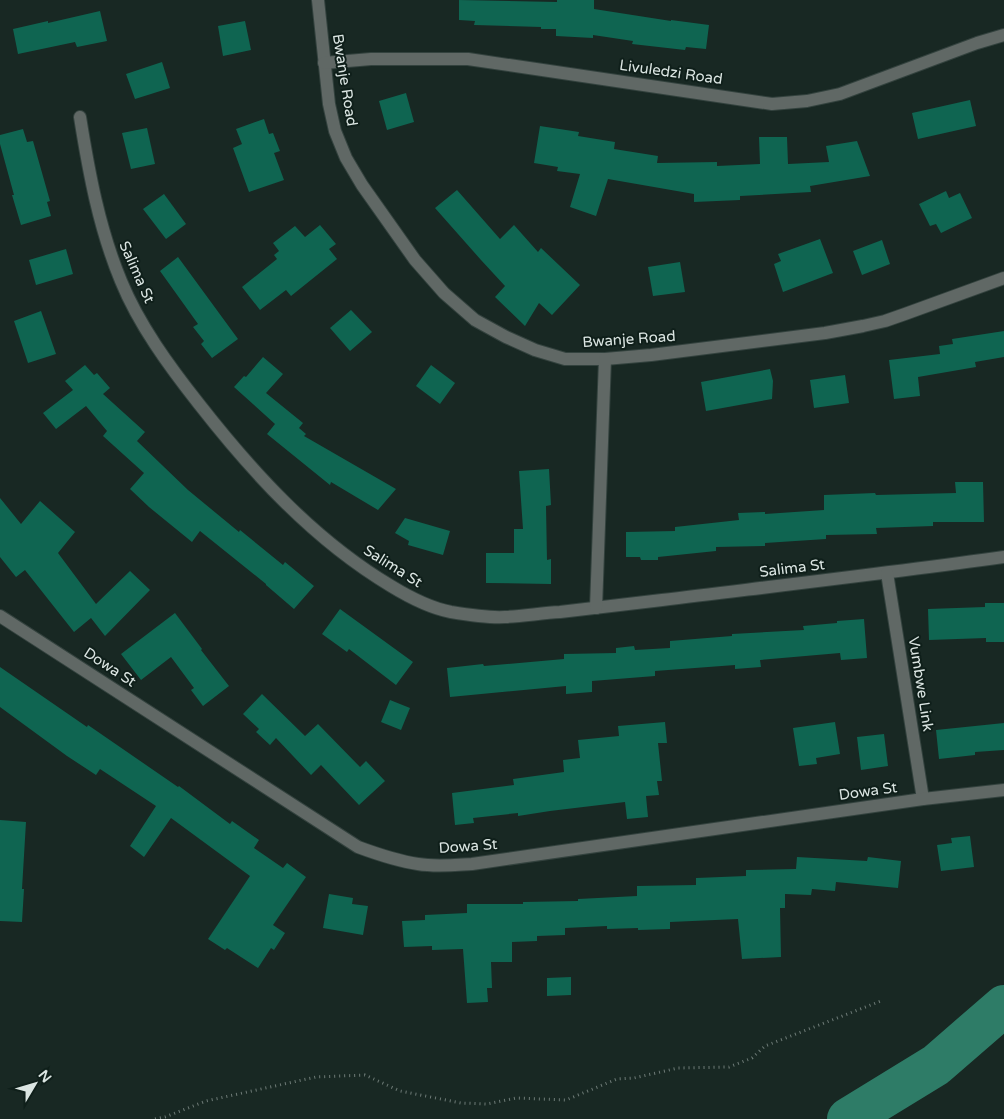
<svg xmlns="http://www.w3.org/2000/svg" width="1004" height="1119" font-family="'Varela Round',sans-serif">
  <style>
    .lines { fill: none; stroke-linecap: round; stroke-linejoin: round }
    .river { stroke: #2e7c67; stroke-width: 42 }
    .building { fill: #0f6551 }
    .minor-casing { stroke: #33423e; stroke-width: 14 }
    .path { stroke: #6e7b77; stroke-width: 3; stroke-dasharray: 1 4; stroke-linecap: butt }
    .minor { stroke: #606865; stroke-width: 12 }
    .labels { text-anchor: middle; stroke-width: 4; stroke-linejoin: round; paint-order: stroke }
    .street-label { font-size: 15px; fill: #dbe5e2; stroke: #0f1f1a }
  </style>
  <rect width="100%" height="100%" fill="#182823"/>
  <g class="lines">
    <path class="river" d="M848,1119L936,1065L1004,1006"/>
  </g>
  <g class="building">
    <path d="M459,0L557,2V0H594V9L671,21V20L709,25L706,49L686,47L685,50L632,44L633,41L593,35V38L556,36V29H541V27L474,25L475,21L459,20Z"/>
    <path d="M100,11L107,41L77,47L75,42L18,54L13,29L48,21V23Z"/>
    <path d="M245,21L251,50L223,56L218,26Z"/>
    <path d="M162,62L170,88L135,99L126,74Z"/>
    <path d="M406,93L414,122L387,130L379,101Z"/>
    <path d="M970,100L976,126L918,139L912,113Z"/>
    <path d="M264,119L269,134L273,133L280,151L274,153L284,180L249,192L233,148L242,144L236,129Z"/>
    <path d="M540,126L579,132L578,136L615,142L614,149L658,156L657,163L717,162V166L760,164L759,137H787L788,164L829,162L826,146L857,141L870,176L810,186L811,192L740,196V200L694,202V194L608,179L596,216L570,207L580,174L557,171L558,167L534,163Z"/>
    <path d="M147,128L155,164L131,169L122,133Z"/>
    <path d="M23,129L27,142L33,141L50,201L47,202L51,216L21,225L12,195H14L0,144V135Z"/>
    <path d="M457,190L500,239L514,225L538,252L541,248L580,285L552,315L539,303L525,326L495,297L505,286L481,260L435,208Z"/>
    <path d="M946,191L949,198L960,193L972,218L941,233L936,224L930,226L919,204Z"/>
    <path d="M164,194L186,224L166,239L143,209Z"/>
    <path d="M320,225L336,244L329,249L337,259L291,296L286,290L260,310L242,287L277,259L274,255L279,251L273,243L295,226L305,237Z"/>
    <path d="M820,239L833,273L783,292L774,264L781,261L778,254Z"/>
    <path d="M882,240L890,264L862,275L853,251Z"/>
    <path d="M66,249L73,274L36,285L29,260Z"/>
    <path d="M178,257L238,339L212,358L201,344L204,341L193,327L198,324L160,271Z"/>
    <path d="M680,262L685,292L653,296L648,267Z"/>
    <path d="M351,310L372,332L350,351L330,328Z"/>
    <path d="M41,311L56,354L28,363L14,321Z"/>
    <path d="M1004,331V357L975,362L976,367L918,377L920,396L894,399L889,360L940,354L939,346L953,344L952,339Z"/>
    <path d="M263,357L283,374L266,393L303,423L299,428L306,434L304,436L396,489L378,510L331,482L330,485L267,434L275,424L234,387L244,376L246,377Z"/>
    <path d="M85,365L94,375L97,373L110,388L103,394L145,432L137,441L188,490L239,532L240,530L283,565L285,562L314,586L294,609L266,585V584L200,531L192,542L149,507L130,489L144,473L103,436L107,431L86,406L56,429L43,413L73,390L65,381Z"/>
    <path d="M431,365L455,383L440,404L416,386Z"/>
    <path d="M770,369L773,381L772,399L706,411L701,382Z"/>
    <path d="M845,375L849,403L814,408L810,380Z"/>
    <path d="M549,469L551,505L546,506L547,560L551,559V584L486,583V553H514V529H523L519,471Z"/>
    <path d="M955,482H983L984,522H933V526L876,528L877,534L826,535V539L765,543V546L716,547V551L658,557V560H641L640,557H626V532L675,531V527L739,520L738,513L765,512V514L824,510V495L875,493L876,495L956,493Z"/>
    <path d="M0,498L21,524L40,501L75,532L58,553L96,604L130,571L150,590L105,636L91,618L74,632L25,570L16,577L0,557Z"/>
    <path d="M405,518L450,531L443,555L408,545L409,541L395,533Z"/>
    <path d="M985,603H1004V642H986V638L929,640L928,609L985,607Z"/>
    <path d="M340,609L413,662L396,685L349,649L347,652L322,634Z"/>
    <path d="M175,613L202,649L201,650L229,686L203,706L191,690L194,688L171,657L141,680L121,654Z"/>
    <path d="M864,619L867,658L841,660L840,653L760,660L761,667L735,669V665L655,671V676L592,681V692L566,694V686L450,697L447,668L483,664L484,666L564,659V654L616,653V648L634,646L635,650L670,648V641L732,636V634L804,630L803,626L837,623V621Z"/>
    <path d="M0,667L87,727L88,725L178,787L179,786L230,824L232,821L259,840L254,848L283,868L287,863L306,877L273,925L285,933L274,950L271,948L258,968L227,948L225,950L208,939L250,876L171,818L144,857L130,846L156,806L100,769L96,775L67,756L0,707Z"/>
    <path d="M262,694L305,736L318,724L360,767L366,761L385,781L359,805L321,765L311,775L276,738L270,745L256,732L259,729L243,714Z"/>
    <path d="M390,700L410,708L401,730L381,722Z"/>
    <path d="M665,722L667,743H658L662,781H657L659,795L646,796L648,817L627,819L625,802L550,811L518,816V813L473,818L474,823L455,825L452,793L514,785L513,779L564,772L563,760L580,758L578,740L619,736L618,726Z"/>
    <path d="M835,722L840,754L816,758L817,764L799,766L793,728Z"/>
    <path d="M1004,723V750L975,752V755L939,759L936,730Z"/>
    <path d="M884,734L888,766L861,770L857,737Z"/>
    <path d="M0,820L26,822L22,889H24L22,922L0,921Z"/>
    <path d="M970,836L974,867L941,871L937,845L952,843L951,838Z"/>
    <path d="M797,857L867,861L868,857L901,861L898,888L836,882L835,891L812,889L811,895L785,894V908H780L781,957L742,959L738,919L670,922V929L638,930V928L607,929V926L565,928V935L537,936V941L512,942V962H491L492,988H487L488,1002L467,1003L463,949L432,950V946L404,947L402,921L425,920V915L467,913V904H523V902L578,901V899L637,896V886L696,885V878L746,876V870L796,869Z"/>
    <path d="M329,894L353,898L352,904L368,906L363,935L323,928Z"/>
    <path d="M571,977V995L547,996V978Z"/>
  </g>
  <g class="lines">
    <defs>
      <g id="minor">
        <path d="M318,0L329,104L335,131L346,158L362,185L415,260L444,293L475,320L506,337L535,350L565,359H605L651,355L825,333L863,326L885,321L905,314L1004,278"/>
        <path d="M324,63L371,59H468L772,104L807,101L840,94L977,43L1004,35"/>
        <path d="M80,117C89,173 99,228 121,281C139,325 169,366 199,404C253,473 314,540 391,586C409,597 430,608 451,612C469,615 488,618 505,617C524,616 542,613 560,612C594,608 628,604 662,600C776,586 890,573 1004,557"/>
        <path d="M887,573L923,799"/>
        <path d="M596,608L605,359"/>
        <path d="M0,616L358,847C377,854 397,861 418,864C436,867 454,865 472,864L923,799L1004,790"/>
      </g>
    </defs>
    <use href="#minor" class="minor-casing"/>
    <path class="path" d="M155,1119L165,1117L206,1101L316,1077L365,1075L400,1091L461,1103L487,1104L516,1098L566,1100L617,1079L634,1078L678,1068L729,1067L752,1058L765,1046L881,1001"/>
    <use href="#minor" class="minor"/>
  </g>
  <g class="labels">
    <g class="street-label">
      <text transform="translate(671 72) rotate(8)" y="5">Livuledzi Road</text>
      <text transform="translate(345 80) rotate(81)" y="5">Bwanje Road</text>
      <text transform="translate(137 272) rotate(66)" y="5">Salima St</text>
      <text transform="translate(629 339) rotate(-4)" y="5">Bwanje Road</text>
      <text transform="translate(393 566) rotate(32)" y="5">Salima St</text>
      <text transform="translate(792 568) rotate(-7)" y="5">Salima St</text>
      <text transform="translate(110 667) rotate(33)" y="5">Dowa St</text>
      <text transform="translate(921 684) rotate(81)" y="5">Vumbwe Link</text>
      <text transform="translate(868 791) rotate(-8)" y="5">Dowa St</text>
      <text transform="translate(468 846) rotate(-4)" y="5">Dowa St</text>
    </g>
  </g>
  <g transform="translate(35 1084) rotate(52)" stroke="#0f1f1a" stroke-width="4" paint-order="stroke">
  <path d="M0-4L9 19L0 12L-9 19Z" fill="#dbe5e2"/>
  <text y="-8" font-size="14" font-weight="bold" text-anchor="middle" fill="#dbe5e2">N</text>
  </g>
</svg>
